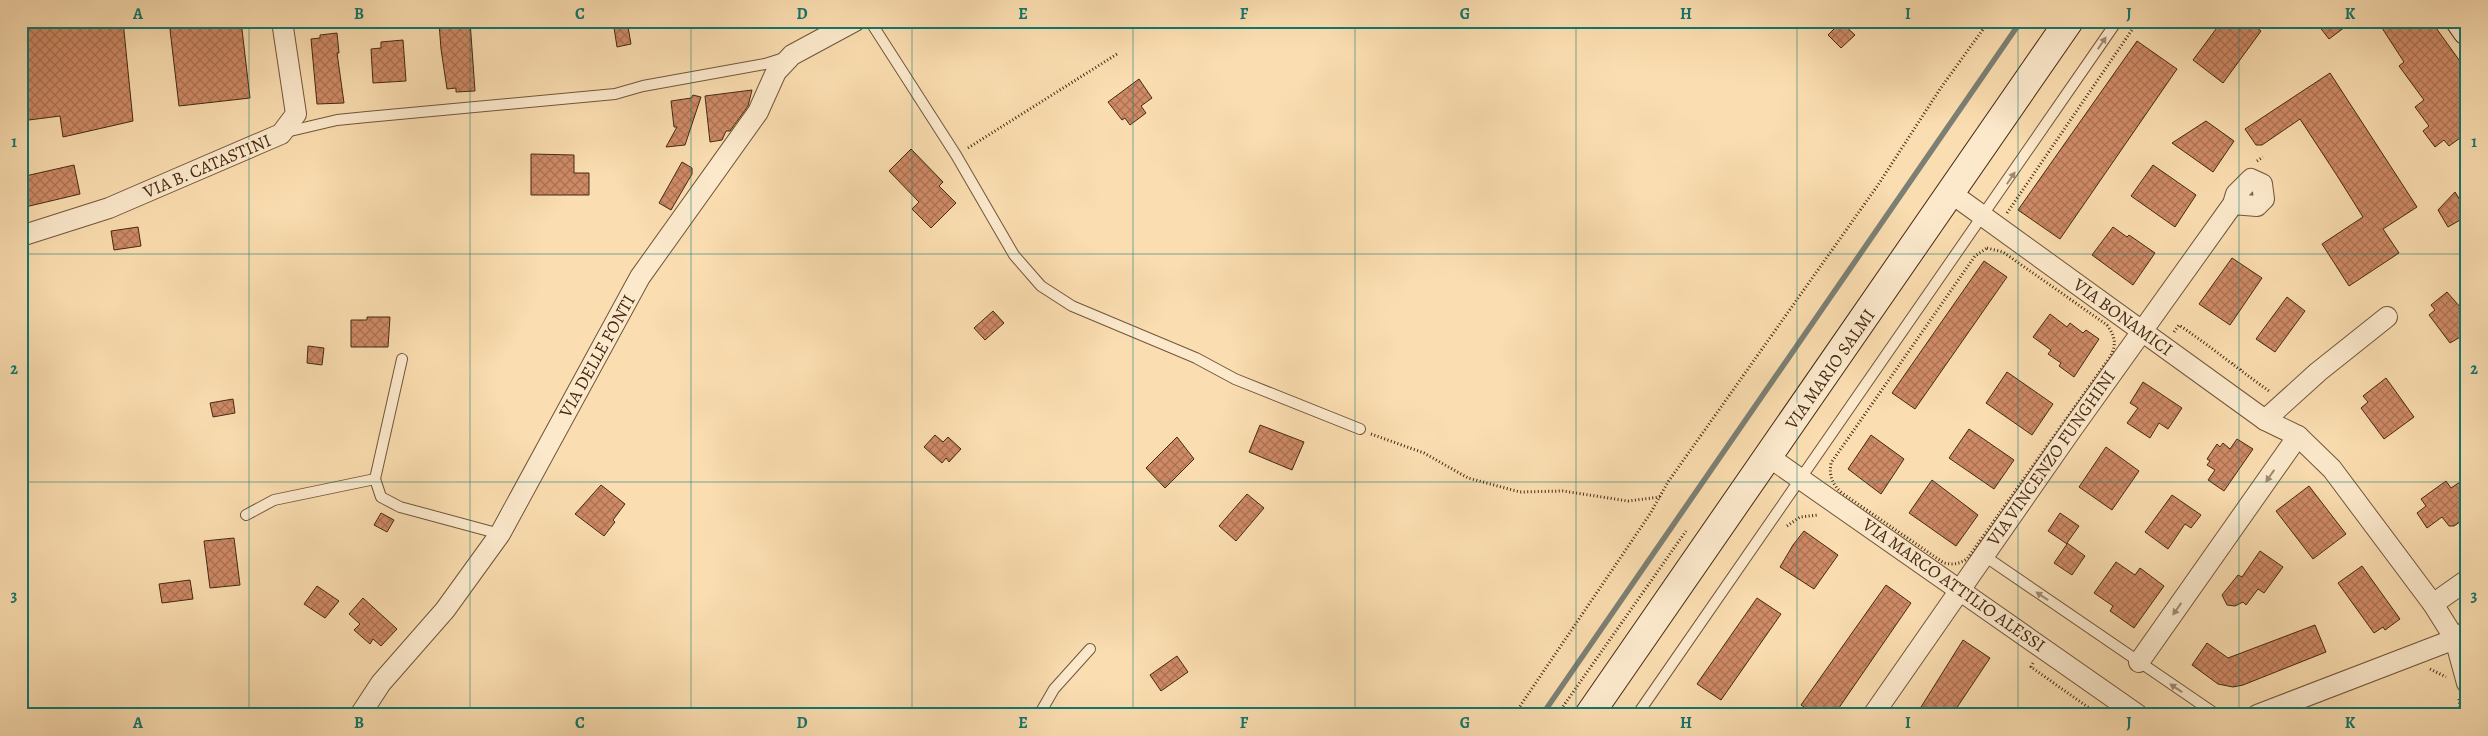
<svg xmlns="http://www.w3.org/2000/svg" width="2488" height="736" font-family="Alegreya,serif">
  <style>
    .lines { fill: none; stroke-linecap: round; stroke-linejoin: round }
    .stream { stroke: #7c8074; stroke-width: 5.5 }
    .building { fill: url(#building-cross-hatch); stroke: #452913 }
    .lane-casing { stroke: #72563a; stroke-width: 12 }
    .street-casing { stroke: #72563a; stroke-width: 22 }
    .secondary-casing { stroke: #452913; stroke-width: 30 }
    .path { stroke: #452913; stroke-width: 3; stroke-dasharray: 1 2.5; stroke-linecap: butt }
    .lane { stroke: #fce9cc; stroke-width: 10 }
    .street { stroke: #fce9cc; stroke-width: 20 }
    .secondary { stroke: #fce9cc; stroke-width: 28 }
    .oneway { fill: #a08970 }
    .grid { fill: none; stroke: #0f766e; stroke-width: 1; stroke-opacity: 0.55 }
    .labels { text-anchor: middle; stroke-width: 4; stroke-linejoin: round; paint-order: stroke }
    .street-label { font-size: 18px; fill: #452913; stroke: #fce9cc }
    .neatline { fill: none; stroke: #0f766e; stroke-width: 2 }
    .grid-label { font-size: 16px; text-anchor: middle; font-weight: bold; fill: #0f766e }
  </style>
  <defs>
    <pattern id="building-cross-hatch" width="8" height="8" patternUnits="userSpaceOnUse" patternTransform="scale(1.25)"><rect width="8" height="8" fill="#cf8a66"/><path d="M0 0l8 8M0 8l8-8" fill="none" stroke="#aa7153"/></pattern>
  </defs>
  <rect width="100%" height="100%" fill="#faddb0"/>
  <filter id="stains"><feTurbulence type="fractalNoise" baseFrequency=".004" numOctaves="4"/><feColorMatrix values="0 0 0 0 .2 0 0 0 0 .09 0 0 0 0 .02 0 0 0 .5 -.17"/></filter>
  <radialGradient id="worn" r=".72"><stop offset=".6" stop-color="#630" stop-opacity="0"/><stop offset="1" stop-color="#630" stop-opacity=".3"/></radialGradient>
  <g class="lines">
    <path class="stream" d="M1542,715L2021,21"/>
  </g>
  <g class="building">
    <path d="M21,21H123L133,121L63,137L60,116L21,121Z"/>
    <path d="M169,21H241L250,98L179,106Z"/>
    <path d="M442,21H470L475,91L456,92V88L447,89L441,49L439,23Z"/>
    <path d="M613,21H627L631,44L617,47Z"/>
    <path d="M2222,21H2248L2261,31L2223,83L2193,60Z"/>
    <path d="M2315,21H2353L2329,39Z"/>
    <path d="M2390,21H2431L2467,71V133L2449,146L2444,140L2435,147L2423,131L2429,126L2415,107L2424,100L2399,66L2404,62L2382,28Z"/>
    <path d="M1841,22L1855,35L1841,48L1828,35Z"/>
    <path d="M337,33L339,53H337L344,103L317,104L311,39L320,38V35Z"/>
    <path d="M403,40L406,81L373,83L371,49L381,48V42Z"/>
    <path d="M2137,41L2177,69L2060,239L2018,210Z"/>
    <path d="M2330,73L2417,207L2383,229L2399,253L2349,286L2322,244L2363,217L2336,174L2300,119L2262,145H2256L2245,129Z"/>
    <path d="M1139,79L1152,98L1141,106L1146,113L1130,125L1125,118L1122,120L1108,102Z"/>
    <path d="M752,90L748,106L730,131H726L722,140L710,142L705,96Z"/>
    <path d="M693,95L701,97L685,145L666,147L677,127H674L671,101L691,98Z"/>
    <path d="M2206,121L2234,141L2213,172L2172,143Z"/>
    <path d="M911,149L943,182L939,186L956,203L931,228L912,209L919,202L889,171Z"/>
    <path d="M531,154L574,155V173H589V195H531Z"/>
    <path d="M682,162L692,168V174L671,210L659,203Z"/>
    <path d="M74,165L80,194L21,208V177Z"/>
    <path d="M2153,165L2196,195L2175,227L2131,196Z"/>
    <path d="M2455,192L2467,211V216L2448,227L2438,210Z"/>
    <path d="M138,227L141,246L114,250L111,231Z"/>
    <path d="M2113,227L2127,237L2129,235L2155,253L2133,285L2092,255Z"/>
    <path d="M2232,258L2262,278L2230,325L2199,304Z"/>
    <path d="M1984,261L2007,277L1915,409L1892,393Z"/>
    <path d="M2447,292L2467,315V333L2450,343L2429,315L2435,310L2431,305Z"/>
    <path d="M2287,297L2305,311L2275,352L2256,339Z"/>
    <path d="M993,311L1004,323L985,340L974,328Z"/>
    <path d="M2050,314L2067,327L2070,323L2083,333L2086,330L2099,339L2074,377L2059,366L2061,363L2048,354L2051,350L2033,337Z"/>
    <path d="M367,317H390L388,347H351V320H367Z"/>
    <path d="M308,346L324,348L322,365L307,363Z"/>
    <path d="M2007,372L2053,404L2032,435L1986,403Z"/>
    <path d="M2386,378L2414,417L2384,439L2361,408L2368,402L2363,396Z"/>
    <path d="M2143,382L2182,408L2168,429L2159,423L2150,438L2127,423L2138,408L2130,403Z"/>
    <path d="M233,399L235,413L213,417L210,403Z"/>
    <path d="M1260,425L1304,442L1292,470L1249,452Z"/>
    <path d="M1969,429L2014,460L1994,489L1949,458Z"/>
    <path d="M935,435L943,442L948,437L961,449L949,462L946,458L942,463L924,447Z"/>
    <path d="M1871,435L1904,459L1881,494L1848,469Z"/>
    <path d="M1177,437L1194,459L1165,488L1146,468Z"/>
    <path d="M2237,439L2253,449L2224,491L2208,480L2215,470L2207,465L2210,461L2207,459L2217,444L2220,447L2223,443L2230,449Z"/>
    <path d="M2106,447L2139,471L2112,510L2079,487Z"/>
    <path d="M1932,480L1978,515L1956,546L1909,513Z"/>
    <path d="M2446,481L2451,488L2460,482L2467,491V517L2454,526H2449L2442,517L2427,528L2417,513L2426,506L2421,499Z"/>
    <path d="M601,485L625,504L613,520L615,522L604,536L575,514Z"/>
    <path d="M2309,486L2346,534L2313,559L2276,511Z"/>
    <path d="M1247,494L1264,508L1236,541L1219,526Z"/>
    <path d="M2172,495L2201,515L2191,528L2185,524L2168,549L2145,532Z"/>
    <path d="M381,513L394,520L387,532L374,525Z"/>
    <path d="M2060,513L2079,526L2067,543L2085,556L2072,575L2054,563L2067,544L2048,531Z"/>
    <path d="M1804,531L1838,555L1814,589L1780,567L1793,545Z"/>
    <path d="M234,538L240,585L210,588L204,541Z"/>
    <path d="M2260,551L2283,567L2264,593L2258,589L2246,605L2243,602L2235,606L2227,605L2222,595L2238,575L2242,577Z"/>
    <path d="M2116,562L2135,575L2140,568L2164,586L2134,628L2110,611L2113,606L2094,593Z"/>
    <path d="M2362,566L2400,619L2385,630L2383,627L2374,633L2338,583Z"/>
    <path d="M190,580L193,599L162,603L159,584Z"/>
    <path d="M1886,585L1911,603L1834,715H1798L1804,707L1801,705Z"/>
    <path d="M317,586L339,601L325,618L304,604Z"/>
    <path d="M363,598L397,629L381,646L373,639L370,644L354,630L360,624L349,614Z"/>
    <path d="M1757,598L1781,614L1721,700L1697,684Z"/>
    <path d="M2315,625L2326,652L2243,685L2233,687L2218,684L2192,665L2207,643L2228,658Z"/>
    <path d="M1963,640L1990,658L1952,715H1916Z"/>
    <path d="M1177,656L1188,672L1161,691L1150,675Z"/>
  </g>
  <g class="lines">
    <defs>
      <g id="lane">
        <path d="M870,21L956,155L1014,255L1041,286L1072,306L1196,358L1235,379L1360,429"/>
        <path d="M286,132L337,120L367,117L615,94L643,86L765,64L784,58"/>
        <path d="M402,359L375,479L381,497L400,507L500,534"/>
        <path d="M246,515L274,500L375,479"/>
        <path d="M1983,555L2217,715"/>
        <path d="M1039,715L1054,689L1090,649"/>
        <path d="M1637,715L2117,21"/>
      </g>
      <g id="street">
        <path d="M1951,193L2265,420L2298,436L2332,469L2433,604L2455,639L2467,683"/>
        <path d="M21,236L109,208L281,134L296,114L282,21"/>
        <path d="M2265,420L2318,372L2387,317"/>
        <path d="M1769,457L2138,715"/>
        <path d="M2433,604L2467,580"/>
        <path d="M2139,662L2298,436"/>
        <path d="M360,715L381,683L445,610L500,534L640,277L758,112L776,72L792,55L855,21"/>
        <path d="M1873,715L2070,432L2233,204L2236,194L2251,179L2262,184L2264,199L2257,206L2233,204"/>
        <path d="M2257,715L2455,639L2467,631"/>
      </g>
      <g id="secondary">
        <path d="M2460,21L2467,31"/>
        <path d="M1589,715L2069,21"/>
      </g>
    </defs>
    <use href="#lane" class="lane-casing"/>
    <use href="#street" class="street-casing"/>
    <use href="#secondary" class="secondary-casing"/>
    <g class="path">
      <path d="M968,148L1117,54"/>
      <path d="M2257,161L2263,157"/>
      <path d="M2007,213L2138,21"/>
      <path d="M1987,248L2003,252L2107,325C2115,336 2117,345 2110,357L1967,559C1959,564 1953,565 1944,563L1842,493C1832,484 1829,476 1831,463L1975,256Z"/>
      <path d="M2174,332L2179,325C2210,346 2238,369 2269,391"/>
      <path d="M1371,434L1424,453L1468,478L1520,492L1563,491L1628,501L1660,497"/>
      <path d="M1787,526L1800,517L1818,515"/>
      <path d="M2033,663L2031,667L2099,715"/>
      <path d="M2430,669L2446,677"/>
      <path d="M2459,699L2461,715"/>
      <path d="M2155,710L2174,715"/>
      <path d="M1514,715L1650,514L1668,482L1878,185L1940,89L1989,21"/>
      <path d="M1557,715L1686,531"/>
    </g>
    <use href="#lane" class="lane"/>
    <use href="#street" class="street"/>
    <use href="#secondary" class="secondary"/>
  </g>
  <defs><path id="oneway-solid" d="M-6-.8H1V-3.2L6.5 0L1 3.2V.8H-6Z" transform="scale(1.25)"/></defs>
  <g class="oneway">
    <use href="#oneway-solid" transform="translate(2102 43) rotate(-56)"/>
    <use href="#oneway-solid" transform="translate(2011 178) rotate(-56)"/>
    <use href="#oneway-solid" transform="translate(2270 476) rotate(125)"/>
    <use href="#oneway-solid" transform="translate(2042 596) rotate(-146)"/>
    <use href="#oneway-solid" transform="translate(2177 609) rotate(125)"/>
    <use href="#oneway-solid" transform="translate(2176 688) rotate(-146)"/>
  </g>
  <path class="grid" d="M249,21V715M470,21V715M691,21V715M912,21V715M1133,21V715M1355,21V715M1576,21V715M1797,21V715M2018,21V715M2239,21V715M21,254H2467M21,482H2467"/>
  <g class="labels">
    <g class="street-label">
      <text transform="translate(207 166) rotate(-23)" y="6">VIA B. CATASTINI</text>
      <text transform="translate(2123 317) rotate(36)" y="6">VIA BONAMICI</text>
      <text transform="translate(597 356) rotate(-61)" y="6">VIA DELLE FONTI</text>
      <text transform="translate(1830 369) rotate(-55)" y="6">VIA MARIO SALMI</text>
      <text transform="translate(2051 458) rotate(-55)" y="6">VIA VINCENZO FUNGHINI</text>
      <text transform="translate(1954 585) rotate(35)" y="6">VIA MARCO ATTILIO ALESSI</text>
    </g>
  </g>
  <rect width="2488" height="736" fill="none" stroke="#faddb0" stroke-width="55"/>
  <rect x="28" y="28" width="2432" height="680" class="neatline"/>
  <g class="grid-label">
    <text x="138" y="19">A</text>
    <text x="359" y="19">B</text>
    <text x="580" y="19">C</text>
    <text x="802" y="19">D</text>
    <text x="1023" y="19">E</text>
    <text x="1244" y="19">F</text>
    <text x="1465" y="19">G</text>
    <text x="1686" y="19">H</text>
    <text x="1908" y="19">I</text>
    <text x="2129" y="19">J</text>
    <text x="2350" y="19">K</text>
    <text x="14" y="147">1</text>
    <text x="2474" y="147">1</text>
    <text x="14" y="374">2</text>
    <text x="2474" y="374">2</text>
    <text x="14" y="601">3</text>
    <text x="2474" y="601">3</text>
    <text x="138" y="728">A</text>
    <text x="359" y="728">B</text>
    <text x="580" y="728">C</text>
    <text x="802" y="728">D</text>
    <text x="1023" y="728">E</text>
    <text x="1244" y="728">F</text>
    <text x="1465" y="728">G</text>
    <text x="1686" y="728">H</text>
    <text x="1908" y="728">I</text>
    <text x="2129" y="728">J</text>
    <text x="2350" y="728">K</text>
  </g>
  <rect width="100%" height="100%" filter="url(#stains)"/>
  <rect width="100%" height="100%" fill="url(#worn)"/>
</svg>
